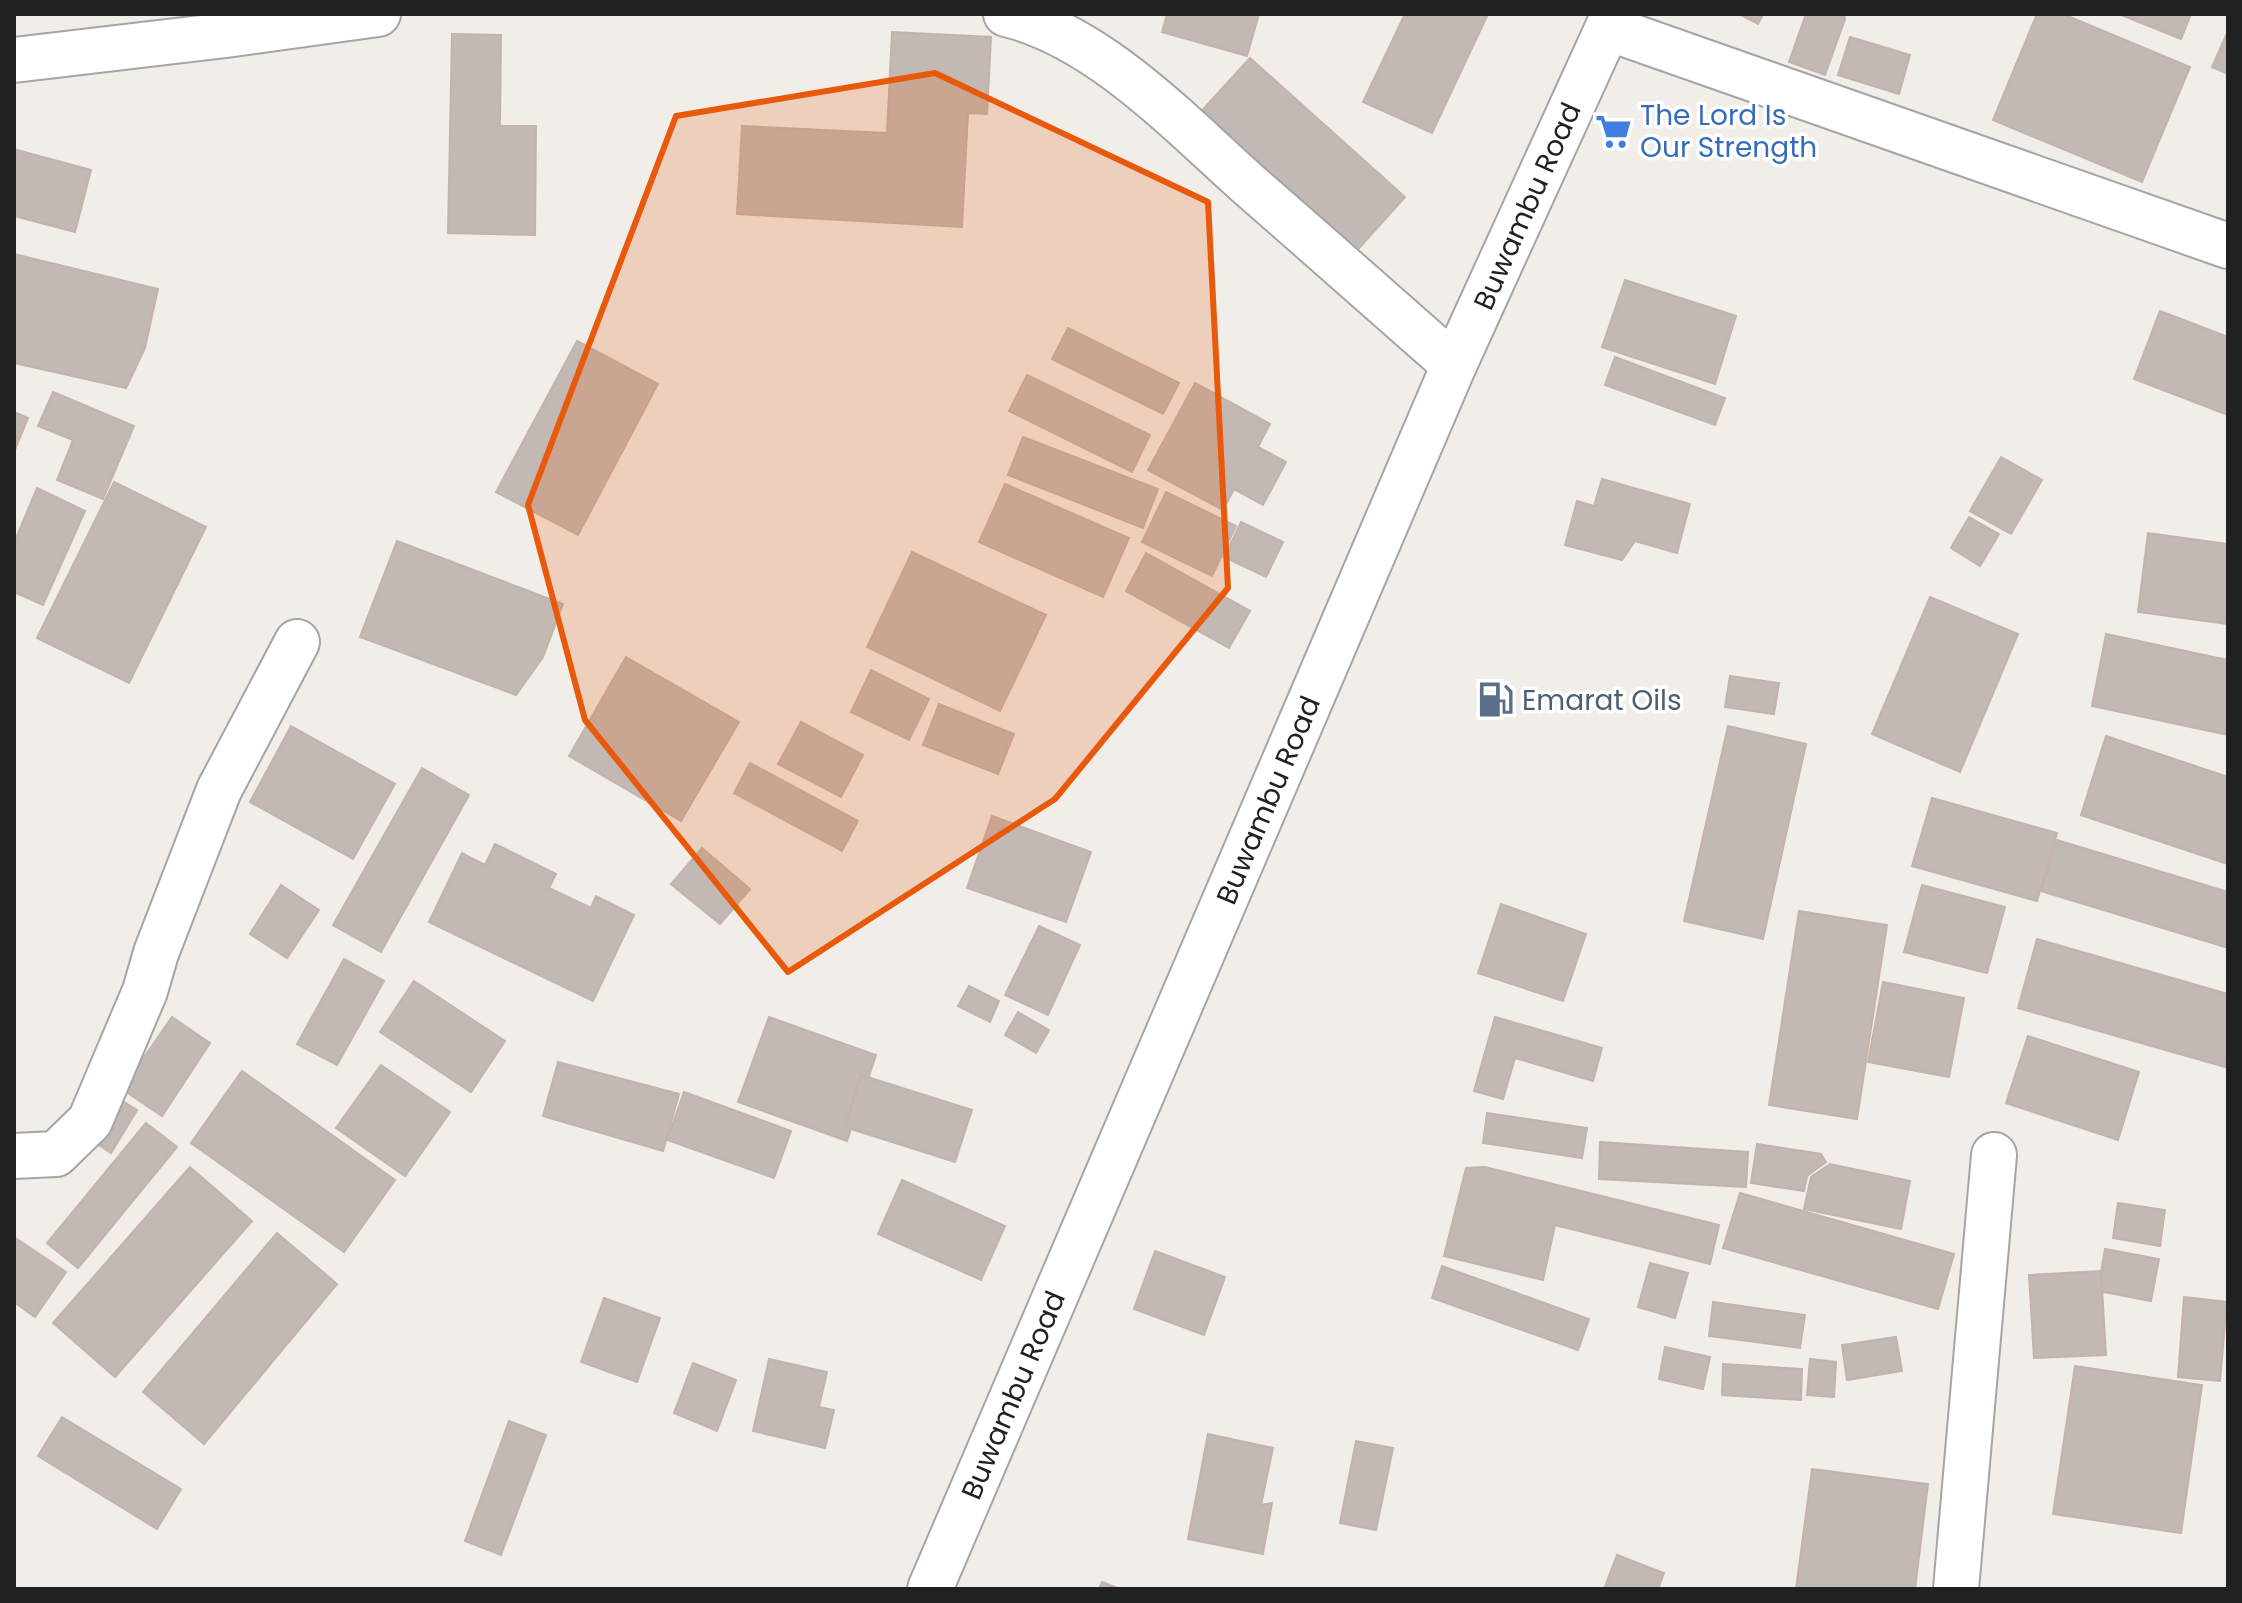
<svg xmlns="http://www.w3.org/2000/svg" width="2242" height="1603" font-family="Poppins,sans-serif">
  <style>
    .building { fill: #c2b9b4; stroke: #c3b3aa; stroke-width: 2 }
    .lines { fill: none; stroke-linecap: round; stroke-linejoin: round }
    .minor-casing { stroke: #a5a5a5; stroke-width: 48 }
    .tertiary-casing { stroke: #a5a5a5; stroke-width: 48 }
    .minor { stroke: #fff; stroke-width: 44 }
    .tertiary { stroke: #fff; stroke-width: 44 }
    .marked { fill: #e8590c; fill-opacity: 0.2; stroke: #e8590c; stroke-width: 6; stroke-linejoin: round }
    .labels { text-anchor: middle; stroke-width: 7; stroke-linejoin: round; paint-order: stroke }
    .shop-label { font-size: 28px; fill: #366cbe; stroke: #fff; text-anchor: start }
    .street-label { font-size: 28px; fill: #212121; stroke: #fff }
    .service-label { font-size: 28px; fill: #4e5e75; stroke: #fff; text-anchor: start }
  </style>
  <rect width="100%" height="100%" fill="#f1ede8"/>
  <g class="building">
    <path d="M1167,14H1259L1247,56L1162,32Z"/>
    <path d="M1405,14H1488L1432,133L1363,102Z"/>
    <path d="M1739,14H1763L1758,24Z"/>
    <path d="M1806,14H1844L1845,19L1825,75L1789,62Z"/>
    <path d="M2037,14H2063L2190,67L2142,182L1993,120Z"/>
    <path d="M2119,14H2191L2181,39Z"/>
    <path d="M2228,31V74L2212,67Z"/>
    <path d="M892,32L991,37L987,114L968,113L962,227L737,214L742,126L887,133Z"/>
    <path d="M452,34L501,35L500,126H536L535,235L448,233Z"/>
    <path d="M1850,37L1910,55L1899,94L1838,75Z"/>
    <path d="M1250,58L1405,197L1352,256L1197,116Z"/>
    <path d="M17,150L91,170L75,232L14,216V163Z"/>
    <path d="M14,254L158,289L145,348L126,388L14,363Z"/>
    <path d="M1625,280L1736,316L1715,384L1602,347Z"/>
    <path d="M2160,311L2228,337V415L2134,379Z"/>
    <path d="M1068,328L1179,383L1163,414L1052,359Z"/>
    <path d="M577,341L658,384L578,535L496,492Z"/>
    <path d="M1615,357L1725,398L1715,425L1605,385Z"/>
    <path d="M1027,375L1150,435L1132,472L1009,411Z"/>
    <path d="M1195,383L1270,424L1258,447L1286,462L1263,505L1234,489L1223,510L1148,470Z"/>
    <path d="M53,392L134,426L103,499L57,480L73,440L38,426Z"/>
    <path d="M14,412L28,418L14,452Z"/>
    <path d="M1023,437L1158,489L1143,528L1008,475Z"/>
    <path d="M2001,457L2042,480L2011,534L1970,511Z"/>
    <path d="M1602,479L1690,504L1677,553L1635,541L1622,560L1565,545L1577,501L1594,506Z"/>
    <path d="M114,482L206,527L129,683L37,638Z"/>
    <path d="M1005,484L1129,538L1103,597L979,542Z"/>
    <path d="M37,488L85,511L43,605L14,592V543Z"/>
    <path d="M1166,492L1236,526L1212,576L1142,542Z"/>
    <path d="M1969,517L1999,534L1980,566L1951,548Z"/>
    <path d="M1241,522L1283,542L1266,577L1224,557Z"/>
    <path d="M2148,533L2228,544V624L2138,612Z"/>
    <path d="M397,541L563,604L543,657L516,695L360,637Z"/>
    <path d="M912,552L1046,615L1000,711L867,647Z"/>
    <path d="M1146,553L1250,611L1229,648L1126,591Z"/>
    <path d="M1930,597L2018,634L1960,772L1872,734Z"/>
    <path d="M2106,634L2228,660V735L2092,706Z"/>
    <path d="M626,657L739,722L681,821L569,756Z"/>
    <path d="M871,670L929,699L909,740L851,712Z"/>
    <path d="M1730,676L1779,683L1774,714L1725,707Z"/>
    <path d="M939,704L1014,734L998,774L923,745Z"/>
    <path d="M801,722L863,755L841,797L778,764Z"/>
    <path d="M291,726L395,784L353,859L250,802Z"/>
    <path d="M1728,726L1806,744L1763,939L1684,921Z"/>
    <path d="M2106,736L2228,777V864L2081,815Z"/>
    <path d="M750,763L858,821L842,851L734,793Z"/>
    <path d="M422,768L469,795L381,952L333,925Z"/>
    <path d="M1932,798L2057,833L2037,901L1912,866Z"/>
    <path d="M992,816L1091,852L1066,922L967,888Z"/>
    <path d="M2057,840L2228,892V948L2041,891Z"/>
    <path d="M495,844L556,874L549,888L591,908L596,896L634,915L593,1001L429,922L462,853L485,865Z"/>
    <path d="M702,848L750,889L720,924L671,884Z"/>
    <path d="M281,885L319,910L287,958L250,934Z"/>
    <path d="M1922,885L2005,907L1987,973L1904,952Z"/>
    <path d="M1501,904L1586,934L1563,1001L1478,973Z"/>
    <path d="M1799,911L1887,925L1857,1119L1769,1105Z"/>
    <path d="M1039,926L1080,945L1048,1015L1005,995Z"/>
    <path d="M2037,939L2228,994V1055L2225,1067L2018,1008Z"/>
    <path d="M344,959L384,981L337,1065L297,1044Z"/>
    <path d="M414,981L505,1041L471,1092L380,1032Z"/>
    <path d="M1883,982L1964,998L1949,1077L1868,1062Z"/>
    <path d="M969,986L999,1001L990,1022L958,1006Z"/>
    <path d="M1018,1012L1049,1030L1036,1053L1005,1035Z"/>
    <path d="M172,1017L210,1043L162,1116L122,1089Z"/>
    <path d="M769,1017L876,1055L847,1141L738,1102Z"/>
    <path d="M1495,1017L1602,1048L1593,1081L1515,1058L1503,1099L1474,1091Z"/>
    <path d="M2028,1036L2139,1072L2118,1140L2006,1103Z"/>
    <path d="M558,1062L679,1094L663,1151L543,1116Z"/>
    <path d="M381,1065L450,1112L405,1176L336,1128Z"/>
    <path d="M242,1071L395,1180L344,1252L191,1143Z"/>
    <path d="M861,1075L972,1110L955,1162L845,1127Z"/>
    <path d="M684,1092L791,1131L774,1178L667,1140Z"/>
    <path d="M116,1097L137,1110L111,1153L90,1139Z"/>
    <path d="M1487,1113L1587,1128L1582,1158L1483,1143Z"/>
    <path d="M146,1123L177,1147L78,1268L47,1243Z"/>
    <path d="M1600,1142L1748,1152L1746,1187L1599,1179Z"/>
    <path d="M1757,1144L1821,1154L1826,1162L1807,1176L1804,1191L1751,1183Z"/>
    <path d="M1830,1164L1910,1181L1901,1229L1804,1209L1811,1177Z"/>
    <path d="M190,1167L252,1221L115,1377L53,1323Z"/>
    <path d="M1485,1167L1719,1225L1710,1264L1555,1225L1543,1280L1444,1256L1466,1168Z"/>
    <path d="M902,1180L1005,1226L981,1280L878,1234Z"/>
    <path d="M1740,1193L1954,1254L1938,1309L1723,1248Z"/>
    <path d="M2118,1203L2165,1210L2160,1246L2113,1238Z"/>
    <path d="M277,1233L337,1284L204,1444L143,1392Z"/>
    <path d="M14,1237L66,1272L35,1317L14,1302Z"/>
    <path d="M2105,1249L2159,1259L2151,1301L2098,1291Z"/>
    <path d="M1155,1251L1225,1277L1204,1335L1134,1309Z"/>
    <path d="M1650,1263L1688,1273L1675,1318L1638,1307Z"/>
    <path d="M1442,1266L1589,1319L1578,1350L1432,1298Z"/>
    <path d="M2101,1271L2106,1355L2034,1358L2029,1275Z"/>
    <path d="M2184,1297L2227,1302L2220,1381L2178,1377Z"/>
    <path d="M604,1298L660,1318L637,1382L581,1362Z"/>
    <path d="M1713,1302L1805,1315L1800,1348L1709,1336Z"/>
    <path d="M1896,1337L1902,1371L1847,1380L1842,1345Z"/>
    <path d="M1665,1347L1710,1357L1703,1389L1659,1379Z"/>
    <path d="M769,1359L827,1372L819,1407L834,1410L825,1448L753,1431Z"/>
    <path d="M1810,1359L1836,1362L1834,1397L1807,1395Z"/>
    <path d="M693,1363L736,1380L717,1431L674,1413Z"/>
    <path d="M1723,1364L1802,1369L1801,1400L1722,1395Z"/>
    <path d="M2075,1366L2202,1385L2181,1533L2053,1514Z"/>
    <path d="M62,1417L181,1489L157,1529L38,1456Z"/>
    <path d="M509,1421L546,1435L501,1555L465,1541Z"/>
    <path d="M1208,1434L1273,1448L1261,1505L1272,1503L1263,1554L1188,1539Z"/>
    <path d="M1356,1441L1393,1448L1376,1530L1340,1523Z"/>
    <path d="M1812,1469L1928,1484L1915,1589H1796Z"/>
    <path d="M1617,1555L1664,1573L1658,1589H1604Z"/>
    <path d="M1102,1582L1120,1589H1099Z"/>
  </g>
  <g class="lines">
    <defs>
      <g id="minor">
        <path d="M1006,14C1098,36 1179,122 1248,184C1317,244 1386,305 1454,365"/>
        <path d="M1608,28L2228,246"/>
        <path d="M14,60L226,35L378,14"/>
        <path d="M14,1156L56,1154L90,1121L145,991L156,953L219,790L297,642"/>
        <path d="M1956,1589L1994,1155"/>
      </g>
      <path id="tertiary" d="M930,1589L1454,365L1614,14"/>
    </defs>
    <use href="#minor" class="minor-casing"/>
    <use href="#tertiary" class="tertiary-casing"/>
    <use href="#minor" class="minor"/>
    <use href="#tertiary" class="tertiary"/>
  </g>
  <path class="marked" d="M935,73L1208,202L1228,588L1055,799L788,972L585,720L528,505L676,116Z"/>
  <defs>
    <symbol id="supermarket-bare" viewBox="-9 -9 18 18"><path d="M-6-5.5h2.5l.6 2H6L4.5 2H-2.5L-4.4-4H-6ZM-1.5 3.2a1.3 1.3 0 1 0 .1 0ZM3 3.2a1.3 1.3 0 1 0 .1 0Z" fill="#3f7fe0" stroke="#fff" stroke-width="2.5" paint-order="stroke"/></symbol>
    <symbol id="fuel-bare" viewBox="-9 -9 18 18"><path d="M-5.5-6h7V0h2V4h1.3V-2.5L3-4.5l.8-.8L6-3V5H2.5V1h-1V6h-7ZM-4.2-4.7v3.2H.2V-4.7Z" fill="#5c6f8a" stroke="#fff" stroke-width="2.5" paint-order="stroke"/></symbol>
  </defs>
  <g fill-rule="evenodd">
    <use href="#supermarket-bare" x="1588" y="106" width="51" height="51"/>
    <use href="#fuel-bare" x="1470" y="674" width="51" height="51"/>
  </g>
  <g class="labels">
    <g class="shop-label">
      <text x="1640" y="125">The Lord Is<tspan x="1640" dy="32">Our Strength</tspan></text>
    </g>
    <g class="street-label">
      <text transform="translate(1527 206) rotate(-66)" y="10">Buwambu Road</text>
      <text transform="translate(1268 800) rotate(-67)" y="10">Buwambu Road</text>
      <text transform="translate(1013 1395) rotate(-67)" y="10">Buwambu Road</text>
    </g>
    <g class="service-label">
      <text x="1522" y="710">Emarat Oils</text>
    </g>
  </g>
  <rect width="2242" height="1603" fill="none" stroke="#212121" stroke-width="32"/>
</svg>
